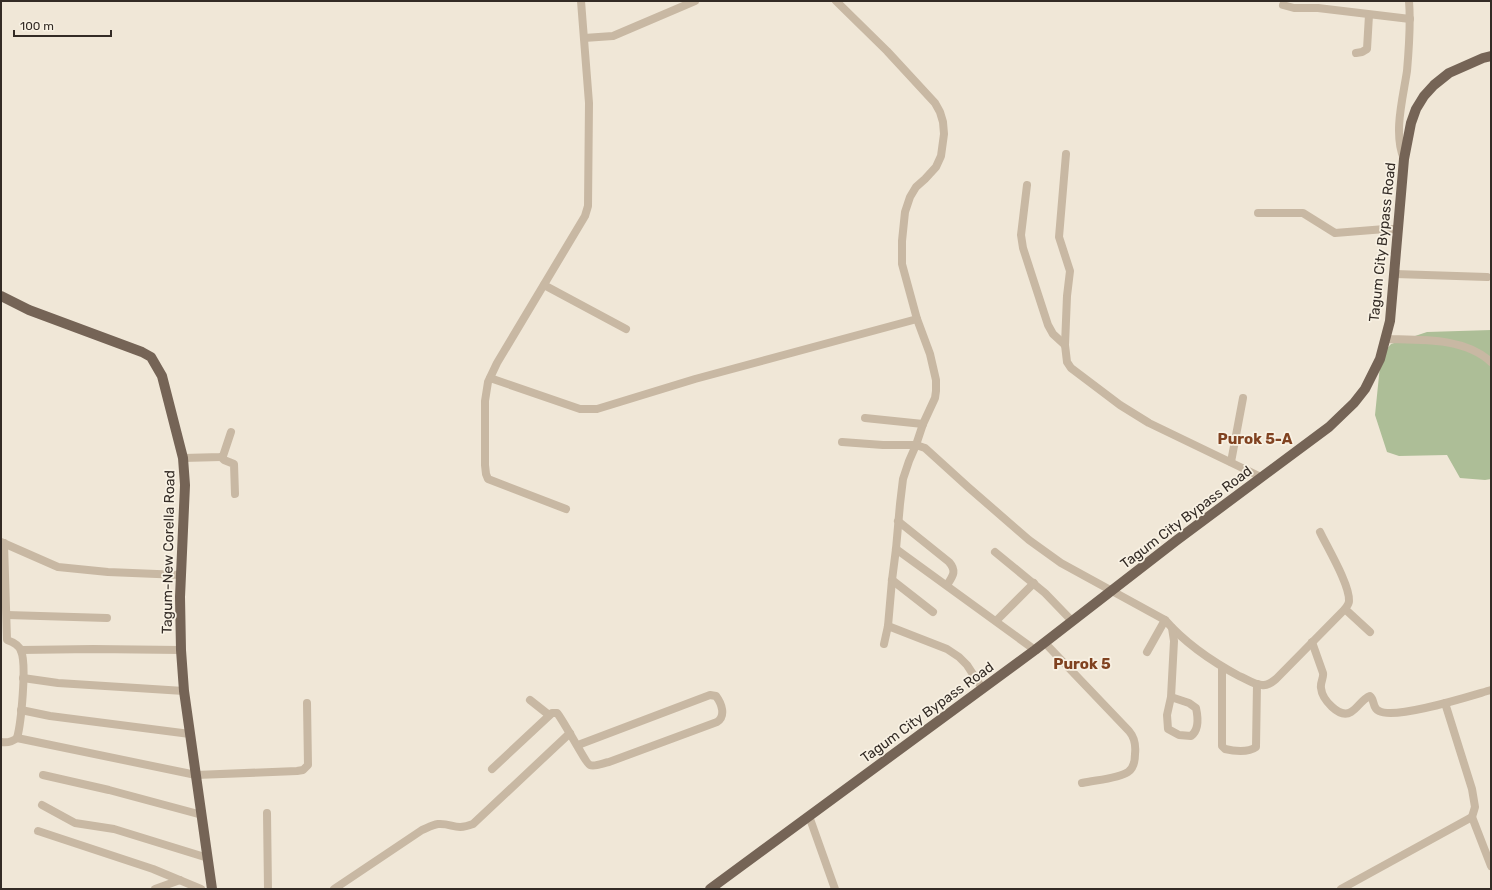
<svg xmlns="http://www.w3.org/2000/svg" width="1492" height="890" font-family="Rubik,sans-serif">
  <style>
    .green { fill: #adbe97 }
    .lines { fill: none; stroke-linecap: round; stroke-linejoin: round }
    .minor { stroke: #c8b8a3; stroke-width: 8 }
    .major { stroke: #756456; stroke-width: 10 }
    .labels { text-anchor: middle; stroke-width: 3.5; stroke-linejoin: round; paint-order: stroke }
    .street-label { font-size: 14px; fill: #332b25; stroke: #f8f1e3 }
    .neighbourhood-label { font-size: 15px; font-weight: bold; fill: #804220; stroke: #f8f1e3 }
  </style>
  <rect width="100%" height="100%" fill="#f0e7d7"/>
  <path class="green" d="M1491,330V479L1485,480L1460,478L1447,455L1399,456L1387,452L1375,415L1381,356L1391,344L1427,332Z"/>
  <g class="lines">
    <g class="minor">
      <path d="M836,1L887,51L935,103L940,112L943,122L944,134L941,156L936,167L925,179L916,187L910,197L905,212L902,241V264L917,319L930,354L936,380V391L935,398L923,424L916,445L909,461L903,479L900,504L896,549L892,580L888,626L884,644"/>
      <path d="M1283,5L1294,8H1318L1410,19"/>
      <path d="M584,38L613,36L695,1"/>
      <path d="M1356,53L1362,52L1367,49L1369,15"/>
      <path d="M1404,159C1393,133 1403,98 1407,71C1409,48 1411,24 1409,1"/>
      <path d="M1027,185L1021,235L1023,248L1048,325L1053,334L1065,345L1067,362L1071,368L1120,405L1149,423L1261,477"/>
      <path d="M1258,213H1303L1335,233L1385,229H1398"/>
      <path d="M1395,274L1487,277"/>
      <path d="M544,285L626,329"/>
      <path d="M1385,339C1420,340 1464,337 1491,362"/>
      <path d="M1065,345L1067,296L1070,271L1059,237L1066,154"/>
      <path d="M490,378L580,409H597L695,379L917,319"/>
      <path d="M865,418L923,424"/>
      <path d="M842,442L883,445H916L925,448L968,487L1029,540L1061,563L1165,620C1186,644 1211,661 1239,676C1247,679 1254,685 1262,685C1268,686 1272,682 1276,679L1345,609L1370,632"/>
      <path d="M221,457L224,460L234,464L235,494"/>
      <path d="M183,458L221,457L223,456L231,432"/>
      <path d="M1231,462L1243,398"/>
      <path d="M566,509L488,479L486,474L485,465V401L488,382L497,363L585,216L588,206L589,103L581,1"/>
      <path d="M898,521L949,562C957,571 953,576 947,585"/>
      <path d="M1320,532C1327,547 1350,585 1349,601C1349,604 1347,606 1345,609"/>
      <path d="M1,542L58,567L108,572L181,575"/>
      <path d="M896,549L1035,650"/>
      <path d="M995,552L1045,593L1072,621"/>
      <path d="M892,580L933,612"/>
      <path d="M7,615L107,618"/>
      <path d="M996,621L1034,583"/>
      <path d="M888,626L947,649L959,657L967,665L982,688"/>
      <path d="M1312,642L1323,673C1324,678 1320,682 1321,688C1322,699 1339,719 1351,712C1358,708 1362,699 1370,696C1375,700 1372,708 1379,711C1396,720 1470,696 1491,690"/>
      <path d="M1045,643L1129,731C1135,738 1136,745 1135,754C1135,761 1134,768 1128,772C1118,779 1094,780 1082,783"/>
      <path d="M21,650L93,649L181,650"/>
      <path d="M1147,652L1165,620"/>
      <path d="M1222,667V746L1225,749C1233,751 1248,753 1256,747L1257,684"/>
      <path d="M23,678L58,683L184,691"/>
      <path d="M1171,697L1167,715L1168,729L1179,735L1191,736C1199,730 1198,717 1196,708L1189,703L1171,697L1174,641L1172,628"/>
      <path d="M530,700L549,715"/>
      <path d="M1445,703L1472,789L1475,807L1472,817"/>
      <path d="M21,710L50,716L190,734"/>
      <path d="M17,738L196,775L297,771L303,770L308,765L307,703"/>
      <path d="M1,742C7,743 12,742 17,738C21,724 27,664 21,651C19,645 13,642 7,640L4,543"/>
      <path d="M492,769L552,713H557C564,721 586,764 590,765C595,767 603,763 609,762L717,722C726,716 722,704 716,696L710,695L578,745"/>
      <path d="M43,775L109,790L202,815"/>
      <path d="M42,805L75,823L114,829L208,858"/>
      <path d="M267,813L268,889"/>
      <path d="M809,816L835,889"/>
      <path d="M38,831L153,869L201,889"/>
      <path d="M155,889L180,880"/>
      <path d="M334,889L422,830C427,828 432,825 438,824C453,823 455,831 473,824L570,733"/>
      <path d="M1341,889L1472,817L1491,866"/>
    </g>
    <g class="major">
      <path d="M1,296L29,310L142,352L151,357L162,376L183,458L185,485L180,597L181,650L184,691L212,889"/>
      <path d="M710,889L1035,650L1177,540L1329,427L1354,403L1365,389L1380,359L1390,321L1404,159L1411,123L1416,109L1424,96L1434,85L1449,73L1483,58L1491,56"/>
    </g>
  </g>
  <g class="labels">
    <g class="street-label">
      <text transform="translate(1382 242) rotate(-84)" y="5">Tagum City Bypass Road</text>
      <text transform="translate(1186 517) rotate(-37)" y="5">Tagum City Bypass Road</text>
      <text transform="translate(168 552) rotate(-89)" y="5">Tagum-New Corella Road</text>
      <text transform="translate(927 712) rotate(-36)" y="5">Tagum City Bypass Road</text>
    </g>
    <g class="neighbourhood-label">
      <text x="1255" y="444">Purok 5-A</text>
      <text x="1082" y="669">Purok 5</text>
    </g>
  </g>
  <rect width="1492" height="890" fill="none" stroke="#332b25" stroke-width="4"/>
  <path d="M14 30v6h97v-6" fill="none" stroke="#332b25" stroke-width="2"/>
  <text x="20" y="30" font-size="12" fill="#332b25" stroke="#f8f1e3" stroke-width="3" paint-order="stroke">100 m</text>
</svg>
